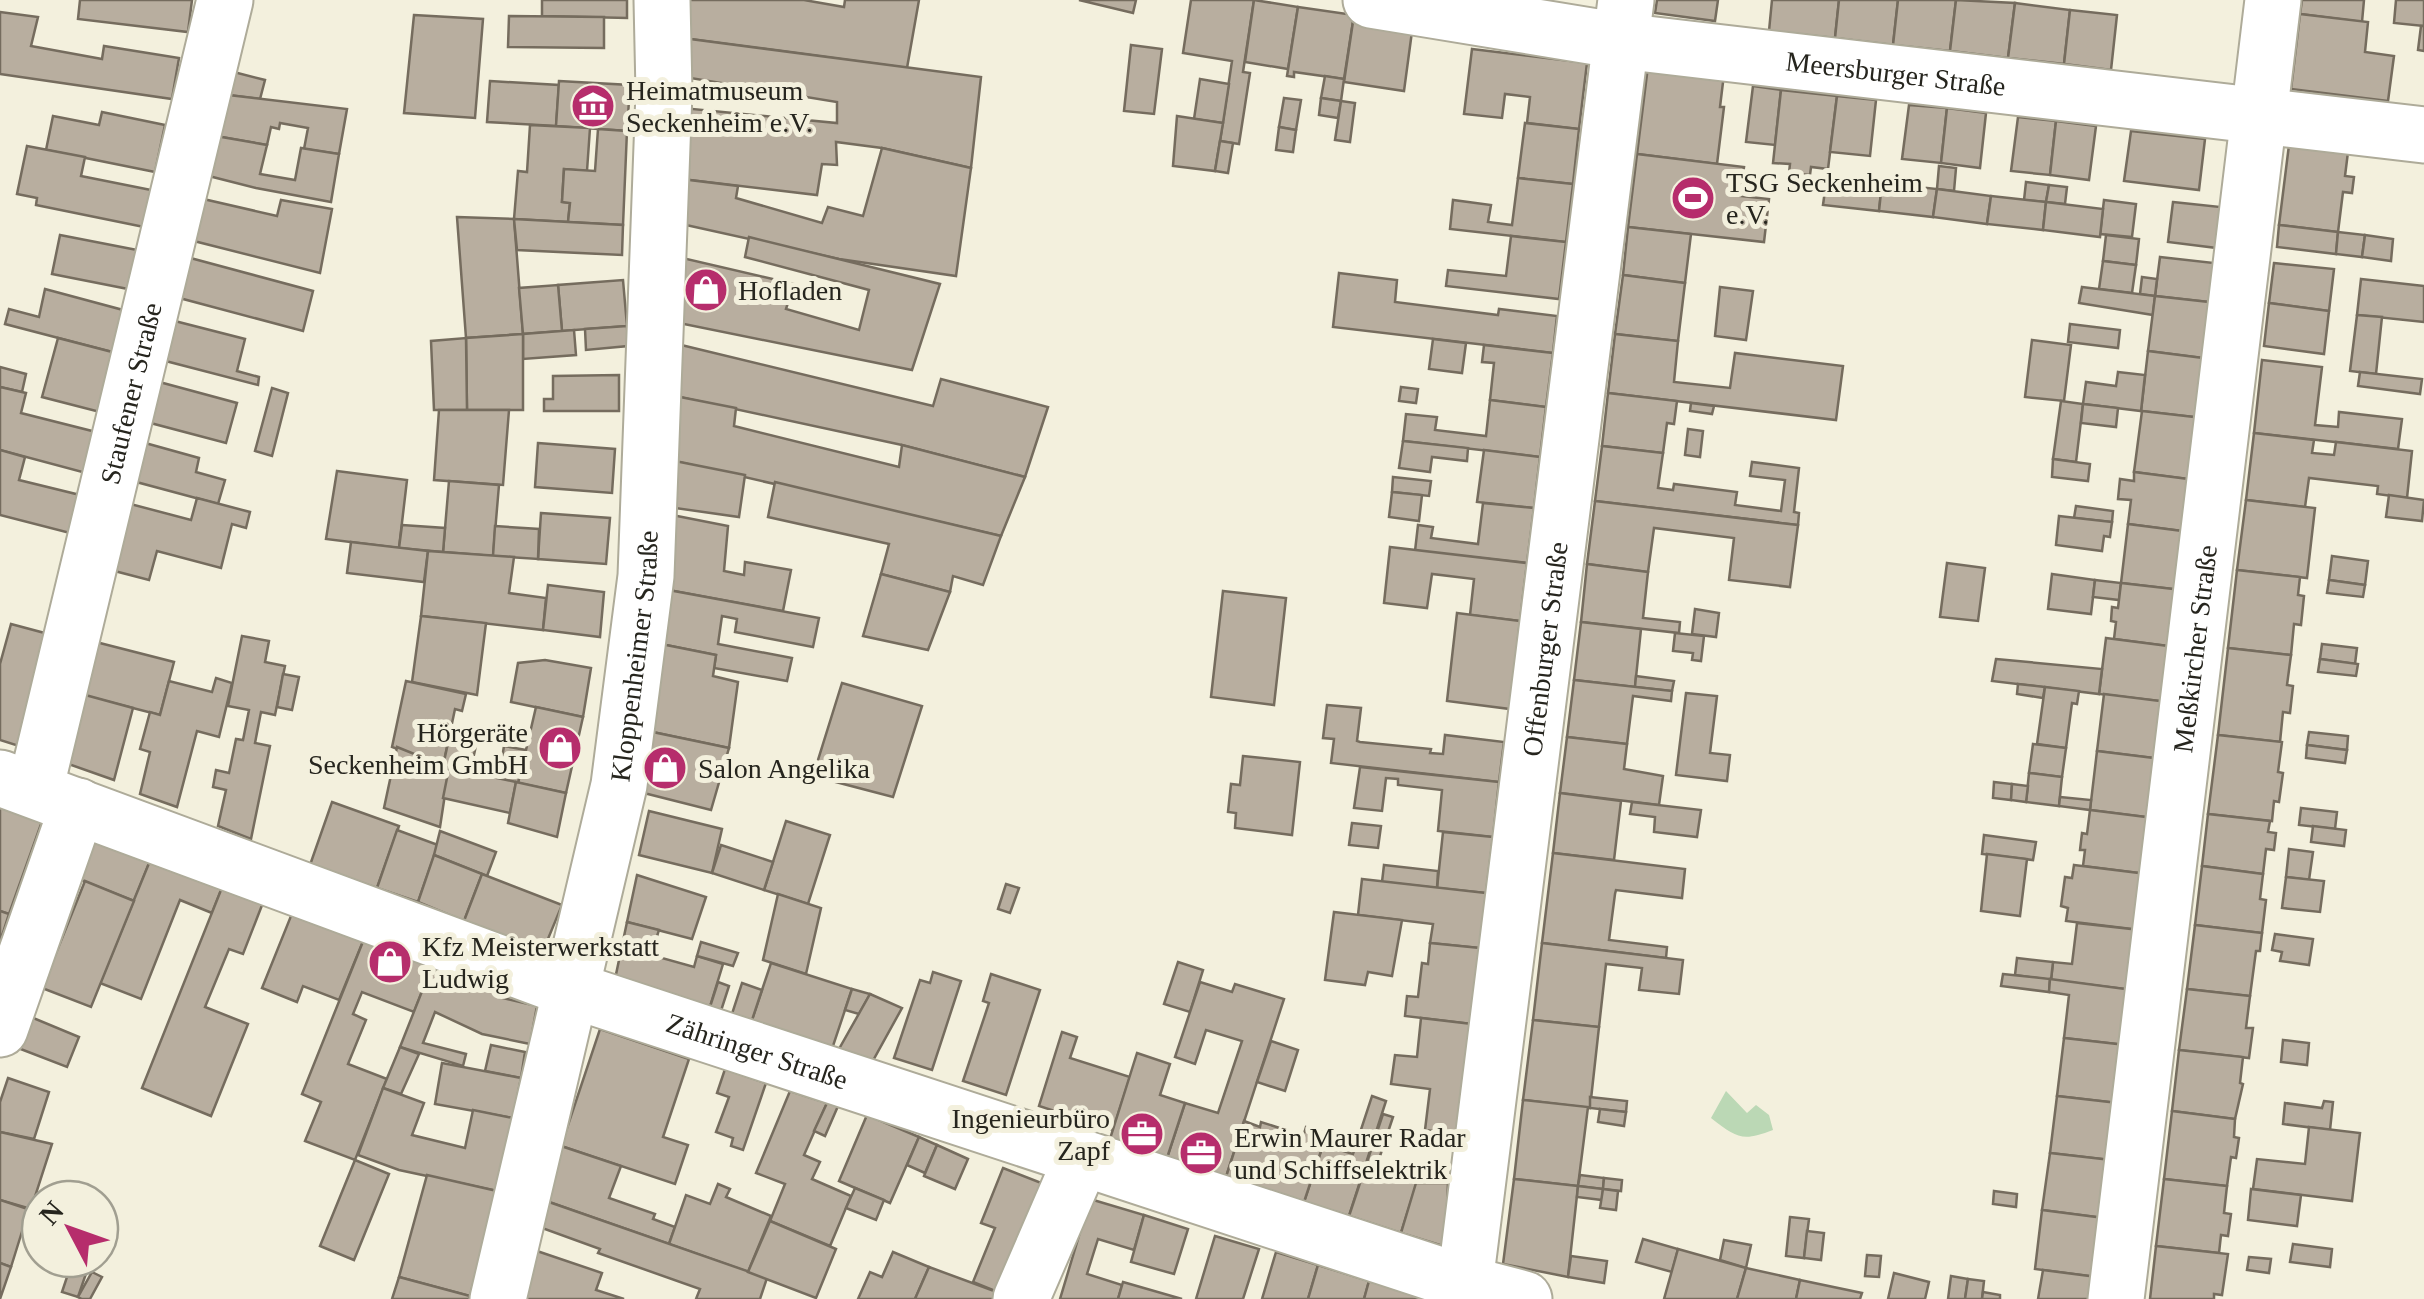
<svg xmlns="http://www.w3.org/2000/svg" width="2424" height="1299" font-family="'Times New Roman',serif">
  <style>
    .water { fill: #bbd8b5 }
    .building { fill: #b8ae9f; stroke: #756c5e; stroke-width: 2.5 }
    .lines { fill: none; stroke-linecap: round; stroke-linejoin: round }
    .minor-casing { stroke: #aeab99; stroke-width: 59 }
    .minor { stroke: #fff; stroke-width: 55 }
    .labels { text-anchor: middle; stroke-width: 10; stroke-linejoin: round; paint-order: stroke }
    .street-label { font-size: 28px; fill: #26251e; stroke: #f3f0dd }
    .poi-label { font-size: 28px; fill: #26251e; stroke: #f3f0dd; text-anchor: start }
  </style>
  <rect width="100%" height="100%" fill="#f3f0dd"/>
  <path class="water" d="M1726,1091L1747,1113L1756,1105L1769,1115L1773,1130C1742,1142 1737,1138 1711,1118Z"/>
  <g class="building">
    <path d="M80,0H192L188,32L78,19Z"/>
    <path d="M542,0H627V18L542,16Z"/>
    <path d="M675,0H804L844,7L845,0H919L907,68L675,37Z"/>
    <path d="M1079,0H1136L1133,13Z"/>
    <path d="M1191,0H1254L1243,72L1250,73L1239,144L1220,141L1232,61L1183,53Z"/>
    <path d="M1254,0L1298,7L1288,69L1245,62Z"/>
    <path d="M1657,0H1718L1715,21L1655,13Z"/>
    <path d="M1772,0H1839L1835,38L1769,31Z"/>
    <path d="M1839,0H1898L1893,45L1835,38Z"/>
    <path d="M1898,0H1956L1950,51L1893,45Z"/>
    <path d="M1956,0L2015,3L2008,58L1950,51Z"/>
    <path d="M2302,0H2364L2362,22L2300,14Z"/>
    <path d="M2396,0H2424V26L2394,23Z"/>
    <path d="M2015,3L2070,10L2064,64L2008,58Z"/>
    <path d="M1298,7L1354,15L1344,79L1294,72V77L1287,76Z"/>
    <path d="M2070,10L2117,15L2111,70L2064,64Z"/>
    <path d="M0,12L38,17L31,46L102,59L104,46L179,58L172,99L0,74Z"/>
    <path d="M2300,14L2368,22L2365,52L2394,56L2388,101L2291,89Z"/>
    <path d="M414,15L483,19L475,118L404,113Z"/>
    <path d="M1354,15L1413,24L1404,91L1344,82Z"/>
    <path d="M509,16L604,17V48L508,47Z"/>
    <path d="M2421,26H2424V51L2418,50Z"/>
    <path d="M675,37L981,77L971,168L882,148L836,142L837,165L822,164L817,195L681,179L683,108L837,123V102L678,76Z"/>
    <path d="M1131,45L1162,49L1154,114L1124,111Z"/>
    <path d="M1472,49L1587,63L1579,129L1527,123L1530,97L1505,94L1502,118L1464,114Z"/>
    <path d="M1648,66L1724,74L1720,107H1724L1717,164L1637,154Z"/>
    <path d="M226,70L265,80L260,99L220,94Z"/>
    <path d="M1325,76L1344,79L1341,101L1321,98Z"/>
    <path d="M1200,79L1229,84L1223,123L1194,119Z"/>
    <path d="M490,81L559,85L556,126L487,122Z"/>
    <path d="M559,81L630,85L627,131L556,126Z"/>
    <path d="M1753,86L1781,90L1775,145L1746,142Z"/>
    <path d="M1781,90L1837,96L1828,169L1811,167L1810,175L1789,173L1790,164L1773,163Z"/>
    <path d="M220,94L347,109L339,154L304,149L308,128L280,123L279,129L271,127L267,145L210,135Z"/>
    <path d="M1837,96L1876,100L1870,156L1830,152Z"/>
    <path d="M1284,98L1301,100L1296,130L1279,127Z"/>
    <path d="M1321,98L1341,101L1338,118L1319,115Z"/>
    <path d="M1341,101L1355,103L1350,142L1335,140Z"/>
    <path d="M1909,105L1947,108L1941,163L1902,159Z"/>
    <path d="M1947,108L1986,113L1980,168L1941,163Z"/>
    <path d="M102,112L165,125L155,172L46,150L53,116L99,125Z"/>
    <path d="M1177,116L1223,123L1215,171L1173,166Z"/>
    <path d="M2018,117L2056,121L2050,175L2011,171Z"/>
    <path d="M2056,121L2096,126L2089,180L2050,175Z"/>
    <path d="M1525,123L1579,129L1573,184L1518,178Z"/>
    <path d="M530,125L590,128L587,171L564,169L562,202L570,203L568,222L514,219L518,171L527,172Z"/>
    <path d="M1279,127L1296,130L1293,152L1276,150Z"/>
    <path d="M598,129L627,131L623,225L568,222L570,203L562,202L564,169L595,171Z"/>
    <path d="M2131,131L2205,139L2199,190L2124,181Z"/>
    <path d="M210,135L267,145L260,174L295,180L301,148L339,154L331,202L256,188L201,174Z"/>
    <path d="M1220,141L1233,143L1228,173L1215,171Z"/>
    <path d="M2289,145L2348,152L2345,176L2354,177L2352,193L2343,192L2338,232L2279,225Z"/>
    <path d="M27,146L85,157L81,176L151,190L144,227L36,205L37,198L17,194Z"/>
    <path d="M882,148L971,168L956,276L839,259L677,223L681,179L738,186L736,198L822,223L828,207L863,216Z"/>
    <path d="M1637,154L1744,167L1740,196L1769,199L1764,242L1628,227Z"/>
    <path d="M1939,166L1956,168L1954,191L1937,189Z"/>
    <path d="M1827,176L1882,183L1879,211L1823,205Z"/>
    <path d="M1518,178L1573,184L1566,242L1450,229L1453,200L1491,205L1488,222L1512,225Z"/>
    <path d="M2026,182L2049,185L2046,202L2024,200Z"/>
    <path d="M1882,183L1937,189L1933,217L1879,211Z"/>
    <path d="M2049,185L2067,187L2065,204L2046,202Z"/>
    <path d="M1937,189L1991,196L1987,224L1933,217Z"/>
    <path d="M1991,196L2046,202L2043,230L1987,224Z"/>
    <path d="M199,198L277,216L281,200L332,209L320,273L190,240Z"/>
    <path d="M2104,200L2136,204L2132,237L2100,234Z"/>
    <path d="M2046,202L2103,209L2100,237L2043,230Z"/>
    <path d="M2173,202L2230,208L2225,249L2168,242Z"/>
    <path d="M457,217L514,219L523,334L466,338Z"/>
    <path d="M514,219L623,225L622,255L517,250Z"/>
    <path d="M2279,225L2338,232L2336,254L2277,247Z"/>
    <path d="M1628,227L1691,234L1685,283L1623,275Z"/>
    <path d="M2338,232L2365,235L2362,257L2336,254Z"/>
    <path d="M60,235L137,250L128,289L52,274Z"/>
    <path d="M2106,235L2139,239L2136,265L2103,261Z"/>
    <path d="M2365,235L2393,239L2391,261L2362,257Z"/>
    <path d="M1511,236L1566,242L1559,299L1446,286L1448,270L1506,276Z"/>
    <path d="M749,237L940,284L912,370L674,322V256L794,284L786,309L859,330L869,290L745,257Z"/>
    <path d="M183,256L313,291L303,331L172,296Z"/>
    <path d="M2160,257L2223,264L2218,303L2155,296Z"/>
    <path d="M2103,261L2136,265L2132,293L2099,289Z"/>
    <path d="M2274,263L2334,269L2329,311L2269,303Z"/>
    <path d="M1339,273L1397,280L1395,302L1498,315L1499,309L1557,316L1553,353L1333,327Z"/>
    <path d="M1623,275L1685,283L1678,341L1615,334Z"/>
    <path d="M2142,277L2157,279L2155,296L2140,294Z"/>
    <path d="M2361,279L2424,286V322L2357,315Z"/>
    <path d="M623,280L627,326L562,331L558,285Z"/>
    <path d="M558,285L562,331L523,334L519,288Z"/>
    <path d="M1720,287L1753,291L1746,340L1715,336Z"/>
    <path d="M2082,287L2155,296L2153,315L2079,303Z"/>
    <path d="M45,289L123,310L112,352L5,324L9,309L39,317Z"/>
    <path d="M2155,296L2218,303L2211,359L2148,351Z"/>
    <path d="M2269,303L2329,311L2324,354L2264,346Z"/>
    <path d="M2357,315L2382,317L2376,374L2350,371Z"/>
    <path d="M167,319L245,339L237,371L259,377L258,385L158,359Z"/>
    <path d="M2070,324L2120,330L2118,348L2068,342Z"/>
    <path d="M627,326L628,346L586,350L585,329Z"/>
    <path d="M574,330L576,355L523,359V334Z"/>
    <path d="M523,334V410H467L466,338Z"/>
    <path d="M1615,334L1678,341L1674,382L1730,388L1735,353L1843,366L1836,420L1608,393Z"/>
    <path d="M58,338L116,353L100,412L42,397Z"/>
    <path d="M466,338L467,410H434L431,341Z"/>
    <path d="M1433,339L1466,343L1462,373L1429,369Z"/>
    <path d="M2032,340L2071,345L2064,401L2025,397Z"/>
    <path d="M673,343L933,406L941,379L1048,407L1025,477L902,445L670,395Z"/>
    <path d="M1484,345L1553,353L1546,407L1490,400L1494,363L1482,362Z"/>
    <path d="M2148,351L2211,359L2203,418L2141,411Z"/>
    <path d="M2262,360L2322,367L2315,425L2338,427L2339,412L2402,419L2398,449L2254,433Z"/>
    <path d="M0,367L26,374L22,392L0,387Z"/>
    <path d="M2118,372L2145,375L2141,411L2083,404L2086,382L2116,386Z"/>
    <path d="M2360,372L2422,379L2420,394L2358,386Z"/>
    <path d="M619,375V411H544V399H553V376Z"/>
    <path d="M152,380L237,403L226,443L143,421Z"/>
    <path d="M0,387L26,393L21,413L96,432L86,473L0,450Z"/>
    <path d="M1401,387L1418,389L1416,403L1399,401Z"/>
    <path d="M272,388L288,393L272,456L255,451Z"/>
    <path d="M1608,393L1677,401L1674,424L1667,423L1663,453L1602,446Z"/>
    <path d="M670,395L736,408L734,426L899,467L902,445L1025,477L1001,536L670,460Z"/>
    <path d="M1490,400L1546,407L1540,457L1403,441L1406,414L1437,417L1435,430L1486,436Z"/>
    <path d="M2061,401L2083,404L2076,462L2053,459Z"/>
    <path d="M1691,403L1714,406L1712,414L1690,411Z"/>
    <path d="M2083,404L2118,408L2116,427L2081,423Z"/>
    <path d="M439,410H509L503,485L434,480Z"/>
    <path d="M2142,411L2203,418L2196,480L2134,472Z"/>
    <path d="M1688,429L1703,431L1700,457L1685,455Z"/>
    <path d="M2254,433L2314,440L2312,453L2334,455L2336,442L2412,451L2407,498L2377,494L2378,486L2309,478L2305,507L2246,500Z"/>
    <path d="M138,441L199,458L196,472L225,480L218,504L129,480Z"/>
    <path d="M1403,441L1468,448L1467,461L1432,457L1430,472L1399,468Z"/>
    <path d="M538,443L615,449L612,493L535,487Z"/>
    <path d="M1602,446L1663,453L1658,488L1673,490L1674,484L1737,492L1735,505L1781,511L1785,480L1750,476L1752,462L1799,468L1794,512L1799,513L1798,525L1595,501Z"/>
    <path d="M0,450L25,457L19,480L80,495L70,533L0,515Z"/>
    <path d="M1484,450L1540,457L1534,508L1477,502Z"/>
    <path d="M2053,459L2090,464L2088,481L2052,477Z"/>
    <path d="M670,460L745,475L739,517L668,507Z"/>
    <path d="M337,471L407,480L399,548L326,539Z"/>
    <path d="M2134,472L2196,480L2190,532L2128,524L2131,500L2118,499L2120,479L2134,481Z"/>
    <path d="M1393,477L1431,481L1429,496L1392,492Z"/>
    <path d="M449,481L499,485L493,556L443,552Z"/>
    <path d="M775,482L896,511L1001,536L983,585L953,576L950,592L881,574L889,544L768,517Z"/>
    <path d="M1392,492L1422,495L1419,521L1389,517Z"/>
    <path d="M2389,495L2424,500L2422,521L2386,517Z"/>
    <path d="M197,498L250,512L246,528L232,524L221,568L157,551L149,580L107,569L123,502L191,520Z"/>
    <path d="M2246,500L2315,508L2307,578L2237,570Z"/>
    <path d="M1595,501L1798,525L1790,587L1729,580L1734,538L1654,528L1648,572L1587,564Z"/>
    <path d="M1483,503L1534,508L1527,563L1415,551L1418,525L1433,527L1431,538L1478,544Z"/>
    <path d="M2076,506L2113,511L2112,522L2074,518Z"/>
    <path d="M541,513L610,518L606,564L538,559Z"/>
    <path d="M667,514L728,526L724,571L744,575L745,562L791,570L783,611L663,589Z"/>
    <path d="M2059,516L2112,522L2110,537L2104,536L2102,551L2056,545Z"/>
    <path d="M2128,524L2190,532L2182,590L2121,583Z"/>
    <path d="M402,525L445,528L443,552L399,548Z"/>
    <path d="M495,526L539,529L538,559L493,556Z"/>
    <path d="M351,542L428,551L424,582L347,573Z"/>
    <path d="M1390,547L1527,563L1520,621L1470,615L1474,579L1432,574L1427,608L1384,603Z"/>
    <path d="M428,551L514,557L509,593L546,598L543,630L421,616Z"/>
    <path d="M2332,556L2368,561L2365,585L2329,580Z"/>
    <path d="M1947,563L1985,568L1978,621L1940,617Z"/>
    <path d="M1587,564L1648,572L1643,618L1680,622L1679,633L1581,622Z"/>
    <path d="M2237,570L2300,577L2298,595L2304,596L2301,625L2294,624L2291,655L2228,648Z"/>
    <path d="M881,574L950,592L928,650L863,636Z"/>
    <path d="M2052,574L2095,580L2091,614L2048,609Z"/>
    <path d="M2095,580L2121,583L2119,600L2093,597Z"/>
    <path d="M2329,580L2365,585L2363,597L2327,593Z"/>
    <path d="M2121,583L2182,590L2176,647L2114,639L2116,622L2111,621L2112,607L2118,608Z"/>
    <path d="M548,585L604,592L600,637L543,630Z"/>
    <path d="M663,589L819,618L813,647L735,632L737,619L722,616L718,644L792,658L787,681L714,668L716,655L656,643Z"/>
    <path d="M1223,591L1286,598L1274,705L1211,697Z"/>
    <path d="M1695,609L1719,613L1716,637L1692,634Z"/>
    <path d="M1457,613L1520,621L1510,709L1447,701Z"/>
    <path d="M421,616L486,623L477,695L412,682Z"/>
    <path d="M1581,622L1641,629L1635,687L1574,680Z"/>
    <path d="M11,624L52,635L22,747L0,740V664Z"/>
    <path d="M1675,633L1704,636L1701,661L1692,660L1693,653L1673,651Z"/>
    <path d="M242,636L269,641L265,662L285,666L275,715L261,712L255,743L270,746L251,839L218,826L226,790L213,787L216,770L229,773L236,739L243,740L249,710L228,706Z"/>
    <path d="M2106,638L2176,647L2168,702L2099,694Z"/>
    <path d="M92,641L174,662L160,715L78,694Z"/>
    <path d="M656,643L716,655L713,676L738,682L729,748L643,730Z"/>
    <path d="M2322,644L2357,648L2355,664L2320,659Z"/>
    <path d="M2228,648L2291,655L2287,685L2293,686L2290,713L2283,712L2280,742L2218,735Z"/>
    <path d="M1996,659L2102,669L2099,694L1992,681Z"/>
    <path d="M2320,659L2358,664L2356,676L2318,672Z"/>
    <path d="M545,660L591,668L583,717L511,702L518,663Z"/>
    <path d="M283,674L299,677L292,710L277,707Z"/>
    <path d="M1636,676L1674,681L1672,691L1635,687Z"/>
    <path d="M216,678L232,683L219,737L197,731L177,807L140,794L150,752L140,749L150,712L160,715L169,681L212,692Z"/>
    <path d="M1574,680L1672,691L1671,701L1633,696L1627,744L1567,737Z"/>
    <path d="M406,681L466,694L462,711L455,709L443,766L392,747Z"/>
    <path d="M842,683L922,706L893,797L813,776Z"/>
    <path d="M2018,684L2045,687L2043,698L2017,694Z"/>
    <path d="M2045,687L2079,691L2077,704L2072,703L2066,748L2037,744Z"/>
    <path d="M78,693L133,708L114,780L60,761Z"/>
    <path d="M1686,693L1717,696L1710,753L1730,755L1727,781L1676,775Z"/>
    <path d="M2104,694L2168,702L2162,759L2097,751Z"/>
    <path d="M1327,705L1361,708L1357,741L1360,742L1431,749L1430,753L1443,754L1445,735L1504,742L1499,782L1331,763L1334,739L1323,738Z"/>
    <path d="M536,707L583,717L566,793L518,783L522,767L501,764L504,746L526,750Z"/>
    <path d="M643,730L729,748L711,810L636,791Z"/>
    <path d="M2309,732L2348,736L2347,750L2307,745Z"/>
    <path d="M450,734L477,741L470,773L443,766Z"/>
    <path d="M2218,735L2282,742L2278,772L2283,773L2279,802L2274,801L2272,821L2208,814Z"/>
    <path d="M1567,737L1627,744L1624,769L1663,776L1659,805L1560,793Z"/>
    <path d="M2033,744L2066,748L2062,777L2029,773Z"/>
    <path d="M2307,745L2347,750L2345,763L2306,758Z"/>
    <path d="M397,747L449,768L440,827L384,808Z"/>
    <path d="M2097,751L2162,759L2154,818L2090,810Z"/>
    <path d="M1243,756L1300,762L1292,835L1235,828L1236,813L1228,812L1231,784L1240,785Z"/>
    <path d="M480,764L521,768L518,783L477,774Z"/>
    <path d="M1360,767L1499,782L1493,837L1438,831L1442,790L1398,785V779L1386,778L1382,811L1354,808Z"/>
    <path d="M449,768L516,782L510,813L443,798Z"/>
    <path d="M2029,773L2062,777L2059,806L2026,802Z"/>
    <path d="M516,782L566,793L557,837L508,823Z"/>
    <path d="M1994,782L2012,784L2011,800L1993,798Z"/>
    <path d="M2012,784L2028,786L2026,802L2011,800Z"/>
    <path d="M1560,793L1621,801L1614,860L1553,853Z"/>
    <path d="M0,797L45,813L9,914L0,911Z"/>
    <path d="M2060,797L2091,800L2090,810L2059,806Z"/>
    <path d="M332,802L399,826L377,888L310,865Z"/>
    <path d="M1632,802L1701,810L1697,837L1654,832L1655,817L1630,814Z"/>
    <path d="M2301,808L2337,812L2335,829L2299,825Z"/>
    <path d="M2090,810L2154,818L2147,874L2083,866L2085,850H2080L2082,833L2087,834Z"/>
    <path d="M649,811L722,829L712,873L639,855Z"/>
    <path d="M2208,814L2270,821L2268,832L2276,833L2274,850L2266,849L2263,874L2202,866Z"/>
    <path d="M786,821L830,835L808,904L764,890Z"/>
    <path d="M1352,823L1381,826L1378,848L1349,845Z"/>
    <path d="M2313,826L2346,830L2344,846L2311,842Z"/>
    <path d="M99,829L154,851L134,901L78,879Z"/>
    <path d="M397,830L438,845L418,902L377,888Z"/>
    <path d="M440,831L496,852L487,876L434,855Z"/>
    <path d="M1443,832L1493,837L1486,893L1437,888Z"/>
    <path d="M1984,835L2036,842L2033,860L1982,854Z"/>
    <path d="M721,845L773,862L764,890L712,873Z"/>
    <path d="M2289,849L2313,852L2309,880L2286,877Z"/>
    <path d="M154,851L225,880L212,913L180,900L141,999L100,983Z"/>
    <path d="M1553,853L1685,869L1682,898L1616,890L1615,894L1609,940L1667,947L1666,958L1542,943Z"/>
    <path d="M1987,854L2027,859L2020,916L1981,911Z"/>
    <path d="M434,855L482,874L464,921L418,902Z"/>
    <path d="M1384,865L1438,871L1437,888L1382,882Z"/>
    <path d="M2074,865L2147,874L2140,930L2066,921L2068,908L2061,906L2065,877L2072,878Z"/>
    <path d="M2202,866L2263,874L2260,899L2266,900L2262,933L2195,925Z"/>
    <path d="M482,874L562,905L543,951L464,921Z"/>
    <path d="M637,875L706,897L692,939L627,922Z"/>
    <path d="M2286,877L2324,881L2320,912L2282,908Z"/>
    <path d="M1362,879L1486,893L1480,948L1430,943L1433,924L1358,915Z"/>
    <path d="M225,880L266,895L243,954L229,949L205,1007L248,1024L211,1116L142,1088Z"/>
    <path d="M85,881L134,901L91,1007L42,988Z"/>
    <path d="M1006,884L1019,888L1010,913L998,909Z"/>
    <path d="M778,894L821,908L806,974L763,960Z"/>
    <path d="M295,906L366,934L339,1000L303,986L297,1002L262,988Z"/>
    <path d="M0,911L9,914L0,942Z"/>
    <path d="M1334,912L1402,920L1392,976L1368,972L1365,985L1325,980Z"/>
    <path d="M627,922L659,930L651,955L694,967L697,956L723,964L708,1013L614,984Z"/>
    <path d="M2077,923L2140,930L2133,990L2051,980L2053,962L2072,964Z"/>
    <path d="M2195,925L2262,933L2260,951H2256L2250,996L2187,989Z"/>
    <path d="M366,934L434,961L414,1012L362,992L353,1014L366,1020L348,1064L387,1079L355,1160L305,1141L321,1102L302,1094Z"/>
    <path d="M2275,934L2313,939L2309,965L2280,961L2282,952L2272,950Z"/>
    <path d="M701,942L738,953L733,966L697,956Z"/>
    <path d="M1430,943L1480,948L1472,1024L1405,1016L1407,996L1418,997L1422,963L1428,964Z"/>
    <path d="M1542,943L1683,960L1679,994L1639,990L1642,968L1606,964L1599,1027L1533,1020Z"/>
    <path d="M2017,958L2053,962L2051,980L2015,975Z"/>
    <path d="M434,961L501,989L499,997L537,1006L530,1044L482,1034L435,1012L423,1043L466,1054L463,1066L400,1047Z"/>
    <path d="M1178,962L1203,970L1190,1012L1164,1004Z"/>
    <path d="M771,963L852,989L831,1052L750,1026Z"/>
    <path d="M933,972L961,981L932,1070L894,1058L920,980L930,983Z"/>
    <path d="M991,974L1040,990L1006,1095L963,1081L989,1003L983,1001Z"/>
    <path d="M2003,974L2050,979L2049,992L2001,986Z"/>
    <path d="M2050,979L2133,990L2126,1045L2064,1038L2069,995L2049,992Z"/>
    <path d="M718,982L729,986L719,1017L708,1013Z"/>
    <path d="M1200,982L1232,992L1235,984L1284,999L1226,1177L1167,1158L1185,1103L1218,1113L1242,1041L1206,1030L1195,1064L1175,1057Z"/>
    <path d="M742,983L762,990L750,1026L730,1020Z"/>
    <path d="M852,989L870,994L859,1014L845,1010Z"/>
    <path d="M2187,989L2250,996L2246,1028H2253L2249,1058L2179,1050Z"/>
    <path d="M870,994L902,1008L870,1066L839,1049Z"/>
    <path d="M31,1017L79,1037L67,1067L18,1048Z"/>
    <path d="M1421,1018L1472,1024L1459,1134L1425,1130L1430,1089L1391,1084L1395,1055L1417,1057Z"/>
    <path d="M1533,1020L1599,1027L1590,1108L1523,1100Z"/>
    <path d="M600,1029L689,1059L663,1137L688,1145L675,1184L561,1146Z"/>
    <path d="M1062,1032L1077,1037L1070,1058L1130,1077L1113,1130L1039,1106Z"/>
    <path d="M2064,1038L2126,1045L2118,1103L2057,1096Z"/>
    <path d="M2283,1040L2309,1043L2307,1065L2281,1062Z"/>
    <path d="M1271,1041L1298,1050L1285,1091L1257,1082Z"/>
    <path d="M491,1045L525,1052L521,1078L485,1071Z"/>
    <path d="M400,1047L419,1054L401,1094L383,1088Z"/>
    <path d="M2179,1050L2243,1057L2240,1083L2243,1084L2235,1119L2172,1111Z"/>
    <path d="M1137,1053L1170,1064L1160,1095L1185,1103L1167,1158L1110,1139Z"/>
    <path d="M442,1063L521,1078L513,1118L435,1104Z"/>
    <path d="M725,1069L766,1083L743,1150L731,1146L733,1138L716,1132L729,1097L717,1093Z"/>
    <path d="M8,1078L49,1092L34,1139L0,1132V1102Z"/>
    <path d="M383,1088L424,1103L412,1135L465,1148L473,1110L513,1118L497,1191L399,1170L358,1155Z"/>
    <path d="M790,1091L827,1103L804,1155L820,1162L812,1179L851,1196L830,1246L770,1221L785,1184L756,1173Z"/>
    <path d="M1372,1096L1386,1101L1349,1216L1304,1202L1323,1145L1353,1154Z"/>
    <path d="M2057,1096L2118,1103L2111,1160L2050,1153Z"/>
    <path d="M1590,1097L1627,1101L1626,1112L1590,1108Z"/>
    <path d="M1523,1100L1588,1107L1578,1186L1514,1179Z"/>
    <path d="M2324,1101L2333,1102L2330,1130L2283,1124L2285,1103L2322,1108Z"/>
    <path d="M827,1103L838,1106L825,1136L814,1131Z"/>
    <path d="M1600,1109L1626,1112L1624,1126L1598,1122Z"/>
    <path d="M2172,1111L2235,1119L2234,1137L2239,1138L2236,1158L2231,1157L2227,1186L2164,1179Z"/>
    <path d="M1383,1114L1393,1117L1378,1162L1419,1176L1401,1233L1349,1216Z"/>
    <path d="M867,1115L919,1137L890,1203L839,1181Z"/>
    <path d="M1244,1121L1260,1127L1261,1122L1292,1132L1291,1136L1302,1140L1306,1127L1327,1133L1304,1202L1226,1177Z"/>
    <path d="M2309,1127L2360,1133L2352,1201L2253,1189L2257,1159L2305,1164Z"/>
    <path d="M0,1132L52,1144L31,1209L0,1200Z"/>
    <path d="M919,1137L937,1145L925,1173L907,1165Z"/>
    <path d="M937,1145L968,1159L955,1189L924,1176Z"/>
    <path d="M561,1146L621,1166L609,1198L655,1214L653,1219L675,1227L669,1244L549,1202Z"/>
    <path d="M2050,1153L2111,1160L2104,1218L2042,1210Z"/>
    <path d="M355,1160L389,1174L354,1260L320,1246Z"/>
    <path d="M1003,1168L1049,1186L1005,1295L973,1282L995,1228L981,1223Z"/>
    <path d="M427,1175L497,1191L470,1296L399,1277Z"/>
    <path d="M1580,1175L1604,1178L1603,1189L1578,1186Z"/>
    <path d="M1604,1178L1622,1180L1621,1191L1603,1189Z"/>
    <path d="M1514,1179L1578,1186L1568,1277L1503,1264Z"/>
    <path d="M2164,1179L2227,1186L2224,1213L2231,1214L2228,1236L2221,1235L2219,1253L2156,1246Z"/>
    <path d="M1416,1183H1448L1446,1234L1443,1246L1401,1233Z"/>
    <path d="M718,1184L730,1189L726,1197L771,1216L748,1272L669,1244L686,1195L710,1204Z"/>
    <path d="M1578,1186L1603,1189L1602,1200L1577,1197Z"/>
    <path d="M855,1188L884,1200L876,1220L846,1208Z"/>
    <path d="M1603,1189L1618,1191L1616,1210L1600,1208Z"/>
    <path d="M2251,1189L2301,1195L2297,1226L2248,1220Z"/>
    <path d="M1994,1191L2017,1194L2016,1207L1993,1204Z"/>
    <path d="M1090,1199L1144,1215L1134,1250L1098,1239L1087,1274L1122,1285L1118,1299H1060Z"/>
    <path d="M0,1200L40,1213V1227L25,1222L11,1267L0,1263Z"/>
    <path d="M549,1202L767,1278L760,1299H696L700,1289L598,1253L600,1249L542,1228Z"/>
    <path d="M2042,1210L2104,1218L2097,1277L2035,1269Z"/>
    <path d="M1144,1215L1188,1229L1174,1274L1131,1262Z"/>
    <path d="M1790,1217L1809,1219L1804,1258L1786,1256Z"/>
    <path d="M770,1221L836,1249L816,1298L748,1272Z"/>
    <path d="M1807,1231L1824,1233L1821,1260L1804,1258Z"/>
    <path d="M1215,1236L1259,1249L1243,1299H1196Z"/>
    <path d="M1643,1239L1678,1249L1672,1272L1636,1262Z"/>
    <path d="M1724,1240L1751,1245L1746,1268L1720,1260Z"/>
    <path d="M2293,1244L2332,1249L2330,1267L2290,1262Z"/>
    <path d="M2156,1246L2228,1254L2222,1295L2214,1294V1299H2150Z"/>
    <path d="M1678,1249L1746,1268L1737,1299H1664Z"/>
    <path d="M537,1251L602,1273L596,1290L624,1299H522Z"/>
    <path d="M893,1252L929,1267L915,1299H858L870,1272L882,1277Z"/>
    <path d="M1276,1252L1318,1265L1308,1299H1262Z"/>
    <path d="M1867,1255L1881,1256L1879,1277L1865,1276Z"/>
    <path d="M1571,1256L1607,1261L1604,1283L1568,1277Z"/>
    <path d="M2249,1257L2271,1259L2269,1273L2247,1270Z"/>
    <path d="M73,1259H91L78,1297L62,1292Z"/>
    <path d="M0,1263L11,1267L0,1299Z"/>
    <path d="M1318,1265L1369,1281L1364,1299H1308Z"/>
    <path d="M929,1267L1005,1295L1003,1299H915Z"/>
    <path d="M1746,1268L1800,1280L1796,1299H1737Z"/>
    <path d="M2043,1270L2097,1277L2094,1299H2038Z"/>
    <path d="M92,1272L102,1277L90,1299H82L78,1297Z"/>
    <path d="M1894,1273L1929,1282L1925,1299H1888Z"/>
    <path d="M1951,1276L1968,1279L1965,1299H1948Z"/>
    <path d="M399,1277L470,1296L469,1299H392Z"/>
    <path d="M1968,1279L1984,1281L1982,1299H1965Z"/>
    <path d="M1800,1280L1862,1293L1860,1299H1796Z"/>
    <path d="M1369,1281L1431,1299H1364Z"/>
    <path d="M1123,1282L1182,1299H1118Z"/>
    <path d="M1983,1292L2000,1295V1299H1982Z"/>
  </g>
  <g class="lines">
    <defs>
      <g id="minor">
        <path id="s1" d="M1371,0L1621,41L2424,135"/>
        <path id="s2" d="M0,778L572,990L1467,1284L1524,1299"/>
        <path id="s3" d="M35,790L225,0"/>
        <path d="M0,1029L78,806"/>
        <path id="s4" d="M498,1299L619,785L646,576L664,92L662,0"/>
        <path d="M1021,1299L1082,1158"/>
        <path id="s5" d="M1463,1299L1626,0"/>
        <path id="s6" d="M2116,1299L2273,0"/>
      </g>
    </defs>
    <use href="#minor" class="minor-casing"/>
    <use href="#minor" class="minor"/>
  </g>
  <defs>
    <symbol id="museum-disc" viewBox="-11 -11 22 22"><circle r="9.5" fill="#b62d6c" stroke="#f3f0dd"/><path d="M0-6L6-3V-2H-6V-3ZM-5-1h2V3h-2ZM-1-1h2V3h-2ZM3-1h2V3H3ZM-6 4H6V6H-6Z" fill="#fff"/></symbol>
    <symbol id="stadium-disc" viewBox="-11 -11 22 22"><circle r="9.5" fill="#b62d6c" stroke="#f3f0dd"/><path d="M0-5a6.5 5 0 1 0 0 10a6.5 5 0 1 0 0-10ZM-3.5-1.8h7v3.6h-7Z" fill="#fff"/></symbol>
    <symbol id="shop-disc" viewBox="-11 -11 22 22"><circle r="9.5" fill="#b62d6c" stroke="#f3f0dd"/><path d="M-5-2.5h2.3a2.7 3.5 0 0 1 5.4 0H5L5.5 6h-11ZM-1.5-2.5h3a1.5 2.3 0 0 0-3 0Z" fill="#fff"/></symbol>
    <symbol id="office-disc" viewBox="-11 -11 22 22"><circle r="9.5" fill="#b62d6c" stroke="#f3f0dd"/><path d="M-6-3h4V-5.5h4V-3h4V5H-6ZM-1-4.5V-3h2v-1.5ZM-6 0V1H6V0Z" fill="#fff"/></symbol>
  </defs>
  <g fill-rule="evenodd">
    <use href="#museum-disc" x="568" y="81" width="50" height="50"/>
    <use href="#stadium-disc" x="1668" y="173" width="50" height="50"/>
    <use href="#shop-disc" x="681" y="265" width="50" height="50"/>
    <use href="#shop-disc" x="535" y="723" width="50" height="50"/>
    <use href="#shop-disc" x="640" y="743" width="50" height="50"/>
    <use href="#shop-disc" x="365" y="937" width="50" height="50"/>
    <use href="#office-disc" x="1117" y="1109" width="50" height="50"/>
    <use href="#office-disc" x="1176" y="1128" width="50" height="50"/>
  </g>
  <g class="labels">
    <g class="street-label">
      <text dy="10" stroke="none"><textPath href="#s1" startOffset="530">Meersburger Straße</textPath></text>
      <text dy="10" stroke="none"><textPath href="#s3" startOffset="408">Staufener Straße</textPath></text>
      <text dy="10" stroke="none"><textPath href="#s6" startOffset="655">Meßkircher Straße</textPath></text>
      <text dy="10" stroke="none"><textPath href="#s5" startOffset="655">Offenburger Straße</textPath></text>
      <text dy="10" stroke="none"><textPath href="#s4" startOffset="658">Kloppenheimer Straße</textPath></text>
      <text dy="10" stroke="none"><textPath href="#s2" startOffset="805">Zähringer Straße</textPath></text>
    </g>
    <g class="poi-label">
      <text x="626" y="100">Heimatmuseum<tspan x="626" dy="32">Seckenheim e.V.</tspan></text>
      <text x="1726" y="192">TSG Seckenheim<tspan x="1726" dy="32">e.V.</tspan></text>
      <text x="738" y="300">Hofladen</text>
      <text x="528" y="742" text-anchor="end">Hörgeräte<tspan x="528" dy="32">Seckenheim GmbH</tspan></text>
      <text x="698" y="778">Salon Angelika</text>
      <text x="422" y="956">Kfz Meisterwerkstatt<tspan x="422" dy="32">Ludwig</tspan></text>
      <text x="1110" y="1128" text-anchor="end">Ingenieurbüro<tspan x="1110" dy="32">Zapf</tspan></text>
      <text x="1234" y="1147">Erwin Maurer Radar<tspan x="1234" dy="32">und Schiffselektrik</tspan></text>
    </g>
  </g>
  <g transform="translate(70 1229) rotate(311)"><circle r="48" fill="#f3f0dd" stroke="#a19f91" stroke-width="2.5"/>
  <path d="M0-8L18 38L0 25L-18 38Z" fill="#b62d6c"/>
  <text y="-15" font-size="28" font-weight="bold" text-anchor="middle" fill="#26251e">N</text>
  </g>
</svg>
